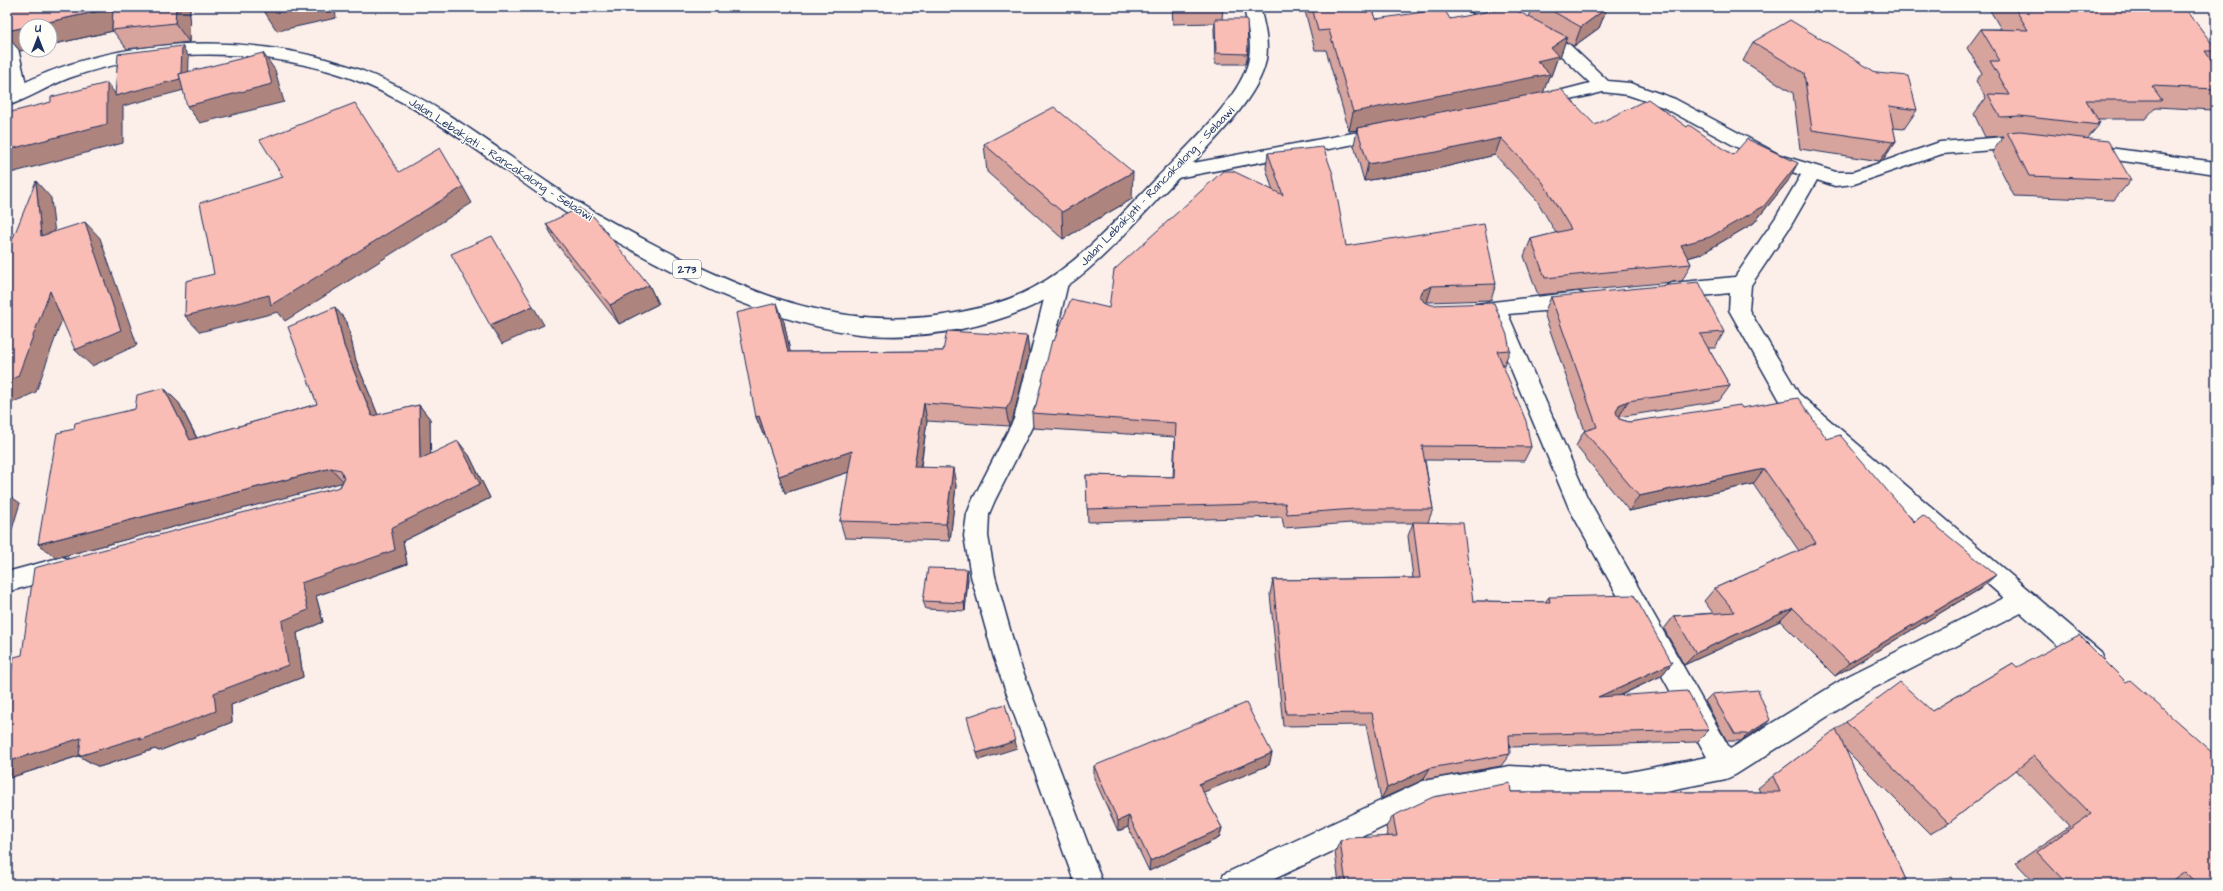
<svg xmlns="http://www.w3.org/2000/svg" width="2223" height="891" font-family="'Architects Daughter',sans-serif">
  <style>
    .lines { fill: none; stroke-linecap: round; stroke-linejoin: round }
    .minor-casing { stroke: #1b2f5e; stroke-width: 3 }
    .major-casing { stroke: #1b2f5e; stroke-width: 3 }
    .minor { fill: #fdfcf7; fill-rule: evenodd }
    .major { fill: #fdfcf7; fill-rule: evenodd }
    .wall { fill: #d6a39d; stroke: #1b2f5e }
    .shaded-wall { fill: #ae847f; stroke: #1b2f5e }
    .building { fill: #f9bdb6; stroke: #1b2f5e }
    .labels { text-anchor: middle; stroke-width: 3; stroke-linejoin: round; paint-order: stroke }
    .shield { fill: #fdfcf7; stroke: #5f6c8c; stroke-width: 1 }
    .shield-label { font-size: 11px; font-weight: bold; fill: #1b2f5e }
    .street-label { font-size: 12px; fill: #1b2f5e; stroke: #fdfcf7 }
  </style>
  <rect width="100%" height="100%" fill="#fcefea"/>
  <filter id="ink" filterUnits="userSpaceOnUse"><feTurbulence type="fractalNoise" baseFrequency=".025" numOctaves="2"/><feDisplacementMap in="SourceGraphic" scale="8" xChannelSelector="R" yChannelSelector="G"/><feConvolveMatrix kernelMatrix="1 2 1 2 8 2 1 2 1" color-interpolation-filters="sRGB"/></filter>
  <g filter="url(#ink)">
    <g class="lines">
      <defs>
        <g id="minor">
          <path d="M1467,7H1491L1511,14L1569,44L1608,81L1630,83L1675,99L1780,155L1836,172H1853L1940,142L2005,137L2034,141L2037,145L2034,149L2028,151L2005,149L1942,154L1854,184L1835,186L1817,180L1790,227L1751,285L1749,310L1799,394L2101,652L2104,660L2101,668L2092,671L2083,668L2021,613L1866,692L1735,775L1726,779L1625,799L1510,792L1425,807L1264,884H1220L1224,874L1423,781L1510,766L1625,773L1707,757L1569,508L1489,316L1476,314L1473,309L1476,304L1578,292L1585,295L1588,300L1585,305L1578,308L1508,314L1587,497L1730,749L1848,676L2004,598L1783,406L1729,310L1730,293L1672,299L1665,296L1662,291L1665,286L1672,283L1735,277L1776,217L1801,175L1766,163L1663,107L1628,95L1603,92L1538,108L1532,106L1529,102L1532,98L1590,83L1557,52L1499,22L1469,11Z"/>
          <path d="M7,30L13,31L15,35L28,93L25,97L19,99L13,97C2,80 7,50 7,30Z"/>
          <path d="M1385,127L1391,129L1394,133L1391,137L1172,179L1165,178L1163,173L1165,168L1172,167Z"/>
          <path d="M2086,145L2216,162V174L2080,155L2077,151L2080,147Z"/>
          <path d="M1058,276L1065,278L1068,283L1036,419L995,500L989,514L988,536L995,576L1018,658L1103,884H1075L994,658L971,576L964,536L967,514L973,499L1014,419L1048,283L1051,278Z"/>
          <path d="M62,557L70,560L74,567L70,574L7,592V572Z"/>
        </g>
        <path id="major" d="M1244,7H1260C1264,24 1269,42 1266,59C1260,102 1187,168 1156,201C1124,235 1091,273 1050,297C996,328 922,341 860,334C776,324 694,285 621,244C599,232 576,220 556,206C487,159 410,94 329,71C244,47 152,49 69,78C48,86 28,99 7,106V92C113,31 269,29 380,78C450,109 510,159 574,200C601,217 630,232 659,247C754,296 847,333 956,313C983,308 1009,301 1033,288C1081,262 1118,218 1155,180C1182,151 1243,97 1249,58C1252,41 1247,24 1244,7Z"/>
      </defs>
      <use href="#minor" class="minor-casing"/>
      <use href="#major" class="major-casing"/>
      <use href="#minor" class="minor"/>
      <use href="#major" class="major"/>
    </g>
    <g class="wall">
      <path d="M7,7H190L189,42L127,49L113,31L50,45V26L20,51L7,36Z"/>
      <path d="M1172,7H1223L1222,19L1248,48L1247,58L1246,64H1215L1214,29L1215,23L1173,24Z"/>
      <path d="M1304,7H1372L1376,19H1450L1529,17L1533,7H1604L1607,8L1599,28L1574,46L1565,42L1560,57L1557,59L1551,76H1549L1543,92L1595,125L1687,127L1733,155L1788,181L1754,223L1701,254L1688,258L1691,264L1682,281L1538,295L1524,256L1531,239L1556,233L1536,199L1495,155L1432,170L1364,181L1354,145L1357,130L1349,131L1326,50H1315Z"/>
      <path d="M1988,7H2106L2216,49V53L2211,59L2216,67V107L2213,110L2156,107L2145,119H2098L2100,123L2098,124L2099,125L2087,139L2131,180L2114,200L2014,196L1992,152L2004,136L1985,137L1974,114L1986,98L1976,81L1982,73L1967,48L1981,29H2001Z"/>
      <path d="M1753,42L1917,110L1904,129L1893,128L1896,141L1883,160L1880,161L1800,149L1793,93L1743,61Z"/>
      <path d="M984,144L1132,199L1063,239L987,172Z"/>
      <path d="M1268,153L1346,246L1496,284L1491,300L1427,302H1425L1510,350L1504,365H1502L1531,447L1524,461L1425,460L1433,509L1428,522L1473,601L1545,602L1549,597L1672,663L1661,676L1619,696L1709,730L1697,742L1509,747L1510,754L1501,766L1423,780L1381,799L1366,725L1283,726L1270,594L1273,580L1413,578L1408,536L1413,523H1351L1284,528L1282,517L1088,522L1086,475L1173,477L1175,437L1033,428L1032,413L1036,405L1054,341L1109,308L1273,191L1266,168Z"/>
      <path d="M546,224L649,285L658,304L619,324L556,243Z"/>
      <path d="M1551,297L1724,332L1715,348H1708L1730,386L1719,401L1619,417H1618L1619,419L1629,422L1742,408L1827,439L1914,522L1980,589L1835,676L1780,621L1684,665L1664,629L1674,616L1713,613L1704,601L1715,588L1799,551L1753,484L1629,511L1576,446L1584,431H1585L1544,313Z"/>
      <path d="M347,322L356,361L378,415L419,405L430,419V454L469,455L490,498L403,541L407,564L316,596L323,622L297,633L303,677L231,705L232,722L159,751L155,749L99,767L79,756L9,778L22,655L340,487L342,482L56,558L38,544L74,429L179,403L197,438L317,404Z"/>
      <path d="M784,322L790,352L943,351L1027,336L1029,354L1013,418L1009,426L927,421L921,467L956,485L950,541L845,538L840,521L849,472L785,493L765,434H763L756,417Z"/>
      <path d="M968,578L965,611L926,609L923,601Z"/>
      <path d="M2013,663L2216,884H2036L2016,863L2070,826L2016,770L1949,823L1930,834L1845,749L1907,882L1954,884H1339L1335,852L1340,841L1388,836L1386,827L1393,816L1511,792H1760L1758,788L1773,776L1846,722L1932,711Z"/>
      <path d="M1712,694L1762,727L1741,741H1727L1705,701Z"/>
      <path d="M1272,753L1269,765L1203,792L1222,828L1219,838L1149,871L1128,827L1118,831L1094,778V766Z"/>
    </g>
    <g class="shaded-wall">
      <path d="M176,7H190L189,42L175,23Z"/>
      <path d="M283,7H335L336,18L277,31L264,11Z"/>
      <path d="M113,8L112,30L113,31L50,45V26H30Z"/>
      <path d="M1607,8L1599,28L1574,46L1581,27Z"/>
      <path d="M26,27V50H27L20,51L7,36V31Z"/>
      <path d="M1567,37L1560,57L1557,59L1551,76H1549L1543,94L1357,128V130L1349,131L1353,112L1551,48Z"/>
      <path d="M182,46L189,57L188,89L123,106V143L7,174V150L107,83L117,96Z"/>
      <path d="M263,53L275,70L284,102L200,123L187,106Z"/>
      <path d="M1501,138L1495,155L1432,170L1364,181L1368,164Z"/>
      <path d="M1896,141L1883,160L1880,161L1893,142Z"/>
      <path d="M1798,163L1788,181L1754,223L1701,254L1672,262L1681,245Z"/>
      <path d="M1133,172L1132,199L1063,239L1062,212Z"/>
      <path d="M36,181L51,198L57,253L41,236Z"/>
      <path d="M463,187L472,203L285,321L278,312L200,332L185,316Z"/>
      <path d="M85,222L100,238L137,345L92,366L75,350Z"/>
      <path d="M649,285L658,304L619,324L610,305Z"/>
      <path d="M1432,286L1427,302L1419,305L1420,296L1423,290Z"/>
      <path d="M50,291L66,308L36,392L7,405V382Z"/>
      <path d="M777,303L784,322L794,370L788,352Z"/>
      <path d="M533,306L544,325L502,344L490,325Z"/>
      <path d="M335,307L347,322L356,361L384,430L372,416L344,346Z"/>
      <path d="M1027,336L1029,354L1013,418L1009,426L1006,409Z"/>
      <path d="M164,388L179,403L205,455L190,440Z"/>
      <path d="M1628,401L1619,417L1611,420L1619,405Z"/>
      <path d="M924,403L927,421L918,484L914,467Z"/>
      <path d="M419,405L430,419L431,473L420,459Z"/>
      <path d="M759,416L765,434H763L756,417Z"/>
      <path d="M458,441L469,455L490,498L403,541L407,564L316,596L323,622L297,633L303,677L231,705L232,722L159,751L155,749L99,767L79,756L91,752L9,778L7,784V762L214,693L282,621L301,583L391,528Z"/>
      <path d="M852,451L858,469L785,493L779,476Z"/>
      <path d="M331,468L344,482L56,558L38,544Z"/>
      <path d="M953,468L956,485L950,541L946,524Z"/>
      <path d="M1764,469L1753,484L1629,511L1639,496Z"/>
      <path d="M7,494L20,503L7,546Z"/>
      <path d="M967,569L968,578L965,611L964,603Z"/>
      <path d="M1996,575L1980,589L1835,676L1849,663Z"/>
      <path d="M1793,608L1780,621L1684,665L1696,653Z"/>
      <path d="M1672,663L1661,676L1588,710L1598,697Z"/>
      <path d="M1770,720L1762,727L1741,741L1748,734Z"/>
      <path d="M1015,741L1017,748L979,760L977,753Z"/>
      <path d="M1272,753L1269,765L1197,795L1199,784Z"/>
      <path d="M1430,768L1423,780L1381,799L1387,788Z"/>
      <path d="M1129,816L1128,827L1118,831V821Z"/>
      <path d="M1222,828L1219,838L1149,871L1150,861Z"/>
    </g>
    <g class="building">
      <path d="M7,7H176L175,23L112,30L113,8L30,26H26V27L7,31Z"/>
      <path d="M264,7H283L264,11Z"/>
      <path d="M1312,7H1372L1376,19L1444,9L1450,19L1510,7L1567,37L1551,48L1558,56L1537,61L1550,74L1353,112L1329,30L1318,31Z"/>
      <path d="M1545,7H1604L1607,8L1581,27Z"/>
      <path d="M2014,7H2106L2186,9L2216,49V51H2205L2216,67V89L2152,86L2162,100H2086L2100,123H2097L2099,125L2020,116L2000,117L1988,94L2010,95L1990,61H2000L1981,29L2028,30Z"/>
      <path d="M1215,19H1247L1248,48L1247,54L1216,53Z"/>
      <path d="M1790,20L1877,73L1908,76L1917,110L1889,106L1896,141L1893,142L1812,130L1804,73L1753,42Z"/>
      <path d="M182,46L181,73L179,74L180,79L115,96L118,54Z"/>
      <path d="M263,53L272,84L187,106L179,74Z"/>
      <path d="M107,83V124L7,150V113L51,102V97Z"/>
      <path d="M1561,89L1595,125L1648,99L1687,127L1689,125L1733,155L1747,139L1798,163L1764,206L1710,237L1681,245L1691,264L1545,278L1531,239L1571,229L1542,181L1501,138L1437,152L1368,164L1357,128Z"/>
      <path d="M355,103L399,172L440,148L463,187L271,305L269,295L185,316L186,281L214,274L200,203L283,177L260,140Z"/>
      <path d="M1054,107L1133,172L1062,212L984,144Z"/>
      <path d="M2020,131L2108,141L2131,180L2029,176L2007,132Z"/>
      <path d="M1323,147L1333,174L1346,246L1484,224L1496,284L1432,286L1423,290L1420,296L1424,302L1432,305L1494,303L1507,335L1510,350L1497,351L1526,421L1531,447L1422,446L1433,509H1355L1287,514L1285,503L1087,509L1086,475L1174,477L1176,423L1032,413L1036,405L1052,340L1054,341L1071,299L1109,308L1114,270L1223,171H1233L1283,195L1268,153Z"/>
      <path d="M36,181L41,236L85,222L121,330L75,350L50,291L18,376L7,382V253Z"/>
      <path d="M579,208L594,217L649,285L610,305L546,224Z"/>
      <path d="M492,236L533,306L490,325L451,254Z"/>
      <path d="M1699,282L1724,332L1700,334L1730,386L1628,401L1619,405L1616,412L1619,419L1629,422L1740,405L1742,408L1798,398L1827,439L1840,435L1914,522L1923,515L1996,575L1849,663L1793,608L1696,653L1674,616L1735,612L1715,588L1816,543L1764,469L1639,496L1584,431L1597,427L1551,297Z"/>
      <path d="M777,303L788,352L943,351L947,331L1027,336L1011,401L1006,409L924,403L914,467L953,468L946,524L840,521L852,451L779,476L759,416L756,417L736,313Z"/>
      <path d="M335,307L344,346L372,416L419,405L420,459L458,441L480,484L391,528L395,550L301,583L308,610L282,621L288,665L214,693L216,711L140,740V737L79,756L81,738L7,762V696L14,657L22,655L34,568L340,487L344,479L341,470L331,468L38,544L57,433L74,429L75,423L135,409L137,395L164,388L190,440L317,404L288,327Z"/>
      <path d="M1413,522L1463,523L1473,601L1550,602L1549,597L1634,595L1672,663L1598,697L1687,691L1709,730L1509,735L1510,754L1430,768L1387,788L1372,713L1286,714L1273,580L1420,578Z"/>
      <path d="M928,568L967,569L964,603L923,601Z"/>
      <path d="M2079,635L2126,682L2130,680L2216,756V884H2198L2185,871L2167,884H2067L2037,852L2091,814L2034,756L1949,823L1846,722L1900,682L1932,711L2013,663L2017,667Z"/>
      <path d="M1758,690L1770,720L1748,734H1735L1712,694Z"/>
      <path d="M1246,703L1272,753L1199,784L1222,828L1150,861L1129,816L1118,821L1094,766Z"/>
      <path d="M1005,704L1015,741L977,753L967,717Z"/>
      <path d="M1836,729L1907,882L1951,877L1954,884H1346L1340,841L1347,838L1397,836L1393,816L1433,797L1510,783L1511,792H1780L1773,776Z"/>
    </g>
  </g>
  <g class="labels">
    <rect class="shield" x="673" y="260" width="28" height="18" rx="3"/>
    <g class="shield-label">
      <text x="687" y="273">273</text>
    </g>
    <g class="street-label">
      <text transform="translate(501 159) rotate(33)" y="4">Jalan Lebakjati - Rancakalong - Selaawi</text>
      <text transform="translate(1157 186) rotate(-46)" y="4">Jalan Lebakjati - Rancakalong - Selaawi</text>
    </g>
  </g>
  <rect width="2223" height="891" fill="none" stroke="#fdfcf7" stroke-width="24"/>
  <rect x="12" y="12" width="2199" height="867" fill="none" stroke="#1b2f5e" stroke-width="1.5" filter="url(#ink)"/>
  <g transform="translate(38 38)"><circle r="19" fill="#fdfcf7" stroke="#a3aaba"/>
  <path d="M0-3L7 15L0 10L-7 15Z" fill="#1b2f5e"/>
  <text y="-6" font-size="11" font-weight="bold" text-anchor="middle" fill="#1b2f5e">U</text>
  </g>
</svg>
